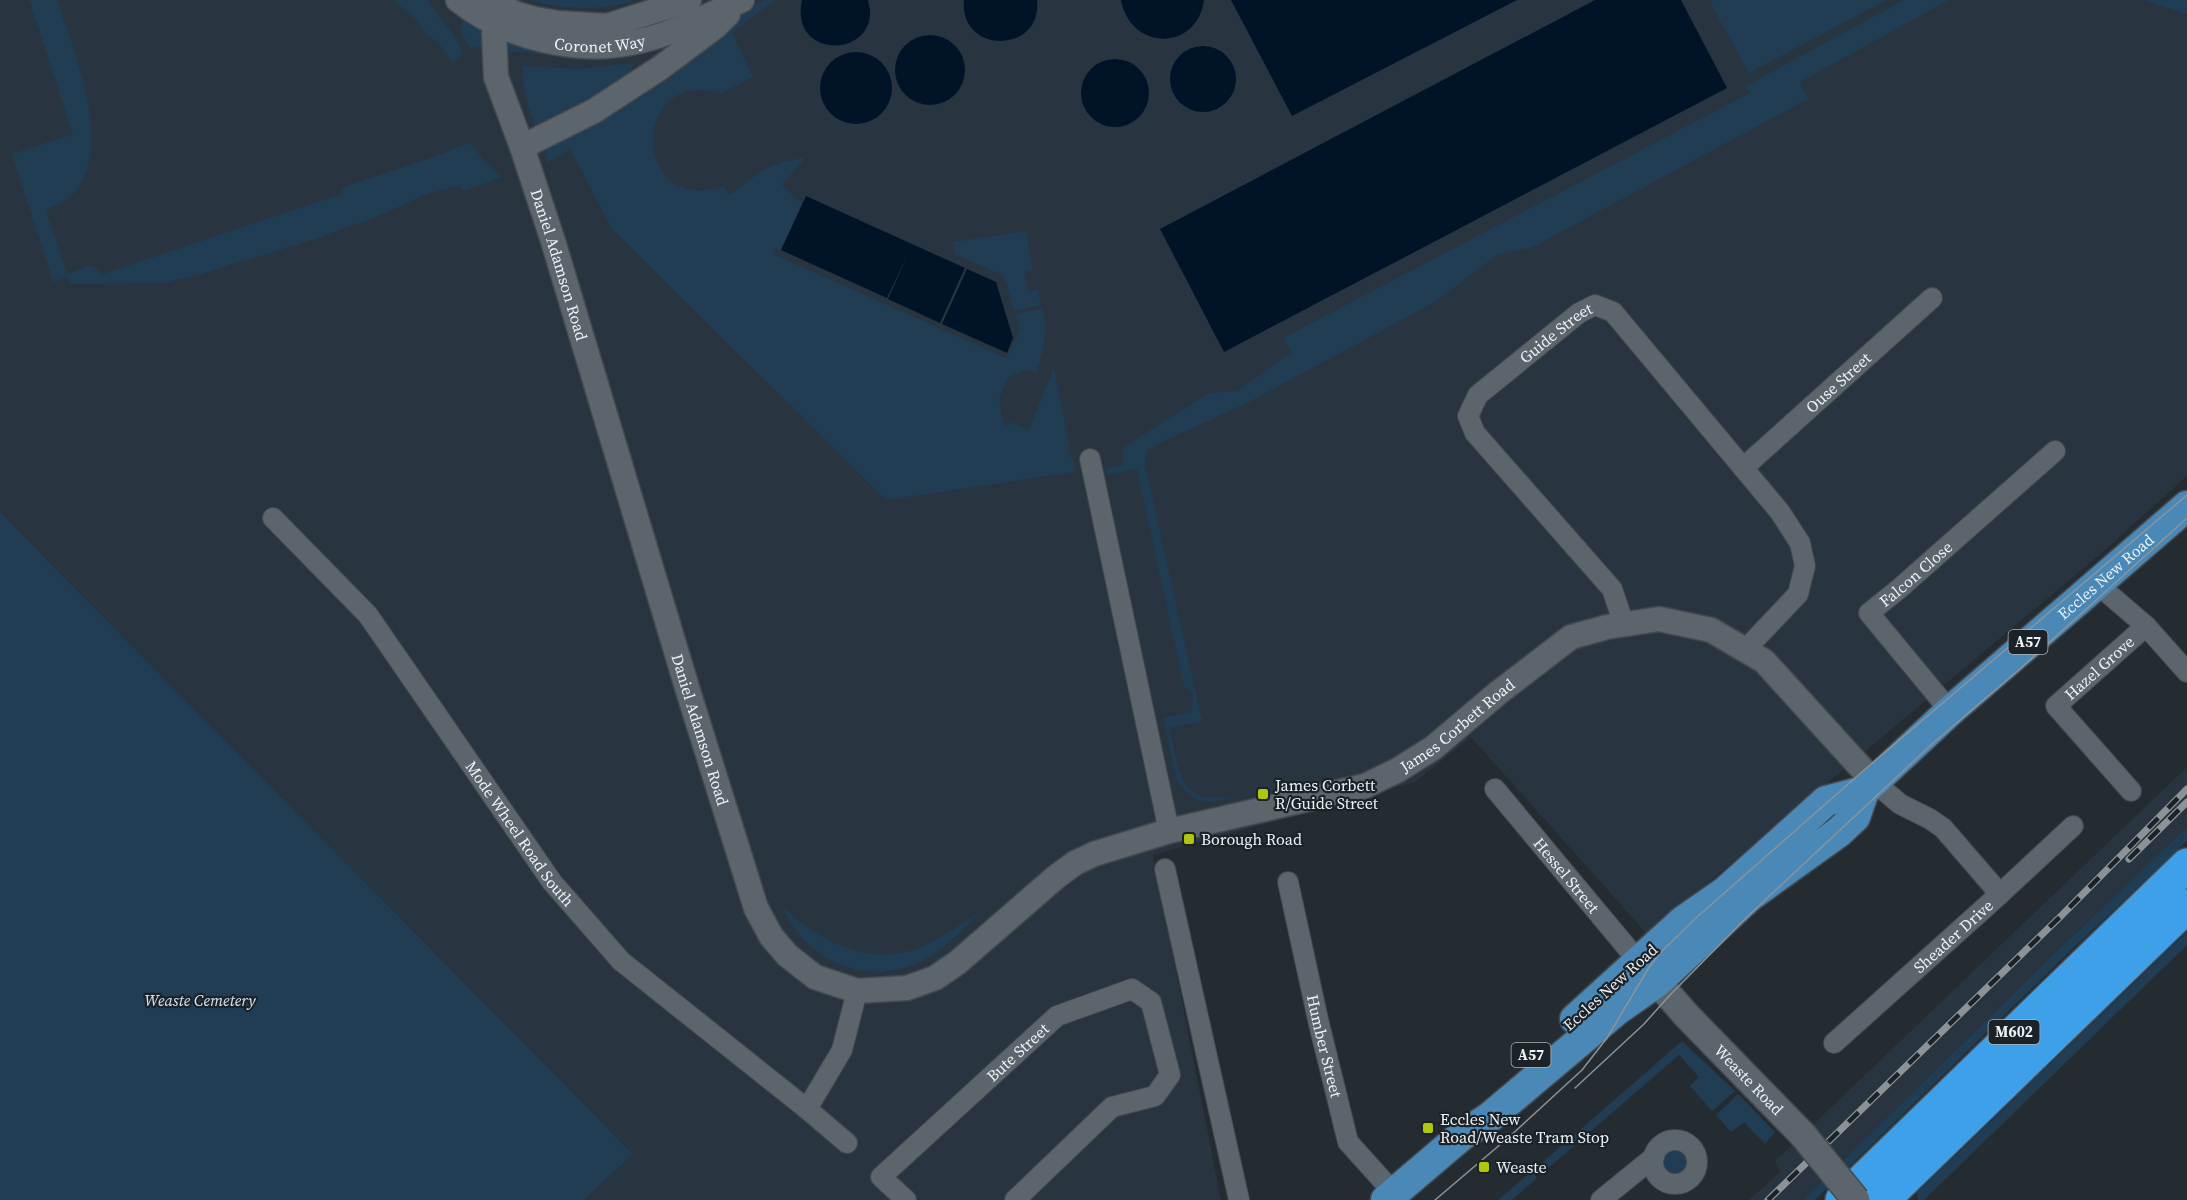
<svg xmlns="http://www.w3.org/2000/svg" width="2187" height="1200" font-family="'Source Serif 4',serif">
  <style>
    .built { fill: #283540 }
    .green { fill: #203d54 }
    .water { fill: #001327 }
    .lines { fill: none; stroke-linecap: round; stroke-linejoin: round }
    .minor-casing { stroke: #43494f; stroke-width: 22 }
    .tertiary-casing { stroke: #43494f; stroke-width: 27 }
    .secondary-casing { stroke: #43494f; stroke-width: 30 }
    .primary-casing { stroke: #43494f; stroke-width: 33 }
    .motorway-casing { stroke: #43494f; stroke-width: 36 }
    .minor { stroke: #5c646c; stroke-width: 20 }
    .tertiary { stroke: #5c646c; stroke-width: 24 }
    .secondary { stroke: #5c646c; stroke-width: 27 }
    .primary { stroke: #4a88b7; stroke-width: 30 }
    .motorway { stroke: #3ea0e9; stroke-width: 33 }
    .tram { stroke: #8c9398; stroke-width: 1.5 }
    .rail-casing { stroke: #8c9398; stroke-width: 7 }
    .rail { stroke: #1b2228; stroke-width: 4.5; stroke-dasharray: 14; stroke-linecap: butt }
    .secondary-bridge-casing { stroke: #43494f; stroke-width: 30; stroke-linecap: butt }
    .secondary-bridge { stroke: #5c646c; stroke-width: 27 }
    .poi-dot { fill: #aec60b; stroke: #1b2228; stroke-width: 2 }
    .labels { text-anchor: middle; stroke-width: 4.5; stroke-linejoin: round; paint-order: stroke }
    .shield { fill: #1b2228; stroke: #aeb4b8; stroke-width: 1.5 }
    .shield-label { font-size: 15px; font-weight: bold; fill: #edf2f6 }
    .street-label { font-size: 16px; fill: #edf2f6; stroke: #1b2228 }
    .poi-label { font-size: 16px; fill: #edf2f6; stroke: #1b2228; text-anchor: start }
    .park-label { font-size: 16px; font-style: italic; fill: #d8e7f4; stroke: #1b2228 }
  </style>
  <rect width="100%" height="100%" fill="#242c32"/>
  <g class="built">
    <path d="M0,0H2187V476L2098,556L1647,934L1471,737L1415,782L1153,855L1221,1200H584L633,1154L0,512Z"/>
    <path d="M2187,767V827L2059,949L1803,1200H1749L1780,1172L1775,1161Z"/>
  </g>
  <g class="green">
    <path d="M29,0H57C74,51 115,147 73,194C65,202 55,205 46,210L67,274L91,265L103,274L342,194L341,188L425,160L470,143L485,161L503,177L463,191L461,185L427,194L374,218L309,241L198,275L163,283L70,284L67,277L53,282L12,154L73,134Z"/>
    <path d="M394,0H427L457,40L462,53L453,63L441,46L426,33L415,19Z"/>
    <path d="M530,0H634C602,12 563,9 530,0Z"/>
    <path d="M762,0H775L732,32L753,77L722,93C628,66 632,218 724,186L728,195C741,189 748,180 760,172C774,163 790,161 806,157L782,185L802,204L781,250L775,248L773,254L1006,358L1020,330L1015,314L1042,308C1049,332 1043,350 1036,373L1025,369L1023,371L1008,377L999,399L1003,420L1001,423L1007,426L1009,422L1029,430L1054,368L1070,448L1067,452L1073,459L1075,472L886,500L612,229L570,149L547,163L545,155L552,143L728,27Z"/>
    <path d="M1712,0H1886L1749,73L1711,4Z"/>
    <path d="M1904,0H1949L1800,82L1808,99L1533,247L1497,255L1435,302L1249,402L1160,443L1146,451L1145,465L1202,721L1169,728C1175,749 1177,792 1204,797C1213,799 1224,797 1233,797C1207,804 1194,805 1177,781L1163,718L1192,712L1193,693L1184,686L1137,469L1110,474L1103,470L1123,465V455L1121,449L1209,393L1237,391L1291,353L1283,338L1750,93L1746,86Z"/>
    <path d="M2143,0H2187V14Z"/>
    <path d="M467,16L478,25L486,48L469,47L461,31L462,28L460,26Z"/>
    <path d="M508,40L588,56H562L506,51Z"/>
    <path d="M634,63L631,72L623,82L548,123L535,126C529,106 521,87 523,66L578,69Z"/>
    <path d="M1026,231L1033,270L1024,272L1028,292L1038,290L1041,305L1014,311L1004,276L955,254L953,242Z"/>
    <path d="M0,512L633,1154L584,1200H0Z"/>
    <path d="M2187,827V841L2067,954L1815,1200H1803L2059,949Z"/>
    <path d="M782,906C791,913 798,921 807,927C843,953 886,964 928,944C946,935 963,923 979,913C964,927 949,945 931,956C873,990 809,966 782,906Z"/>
    <path d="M2187,932V945L1924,1200H1918L1917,1193Z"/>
    <path d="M1682,1041L1735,1091L1712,1111L1690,1086L1699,1077L1679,1055L1540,1175L1535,1169Z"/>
    <path d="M1738,1094L1775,1132L1765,1144L1744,1122L1731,1132L1716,1115Z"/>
    <circle cx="1675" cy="1161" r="12"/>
    <path d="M1532,1171L1537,1178L1512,1200H1498Z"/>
  </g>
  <g class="water">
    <path d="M802,0H868C885,58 788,63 802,0Z"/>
    <path d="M964,0H1037C1043,54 959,55 964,0Z"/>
    <path d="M1121,0H1204C1197,52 1130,51 1121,0Z"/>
    <path d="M1231,0H1517L1292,116Z"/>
    <path d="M1595,0H1681L1727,88L1224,352L1160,229Z"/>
    <circle cx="930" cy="70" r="35"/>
    <circle cx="1203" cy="79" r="33"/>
    <circle cx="856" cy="88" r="36"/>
    <circle cx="1115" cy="93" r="34"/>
    <path d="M806,196L965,268L940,323L888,299L909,252L887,298L781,250Z"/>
    <path d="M967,269L996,282L1013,338L1007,353L942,324Z"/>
  </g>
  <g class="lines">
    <defs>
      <g id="minor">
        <path d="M1090,459L1169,831"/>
        <path id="s1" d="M1743,468L1932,298"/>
        <path id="s2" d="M273,518L368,615L552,882L621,961L807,1109L847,1143"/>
        <path d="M2096,583L2146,626L2187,672"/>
        <path id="s3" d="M1624,624L1612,589L1475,433L1468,416L1478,395L1579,313L1595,305L1613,312L1780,512L1800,543L1805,566L1798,594L1745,650"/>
        <path id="s4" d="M1950,711L1869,613L1900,588L2055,451"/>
        <path id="s5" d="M1495,789L1639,962"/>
        <path id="s6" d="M2131,791L2056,706L2146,626"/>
        <path d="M1165,869L1239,1200"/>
        <path id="s7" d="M1288,882L1319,1024L1348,1142L1394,1193"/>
        <path d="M2000,894L2073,826"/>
        <path id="s8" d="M1834,1043L2000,894L1943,828L1930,819L1900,804L1874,782"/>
        <path d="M807,1109L842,1050L857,991"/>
        <circle cx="1675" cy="1162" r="22"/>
        <path id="s9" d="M906,1200L881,1177L1057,1016L1132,989L1151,1002L1170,1075L1155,1096L1112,1107L1015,1200"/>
        <path d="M1601,1200L1654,1157"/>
      </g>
      <g id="tertiary">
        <path id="s10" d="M458,0C506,38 579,56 640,41C675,33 709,15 742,0"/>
        <path d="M490,1L517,14L535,19L558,23L607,26L689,0"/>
        <path id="s11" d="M504,7L494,33L496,77L522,147L553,241L689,694L756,908L771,936L787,955L815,977L857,991L907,988L935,978L957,963L1056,877L1075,863L1094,854L1169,831L1365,786L1398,770L1433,748L1498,693L1571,637L1607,627L1659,619L1711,630L1764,661L1874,782"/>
        <path d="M522,147L594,111L660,68L715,27L728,14"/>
      </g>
      <g id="secondary">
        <path id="s12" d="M1644,967L1687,1016L1803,1135"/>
      </g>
      <g id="primary">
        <path d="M1575,1019L1683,921L1726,891L1826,801L1864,791"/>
        <path id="s13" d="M1386,1200L1461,1136L1490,1117L1617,1010L1657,982L1750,896L1839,832L1855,817L1864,791L1950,711L2187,506"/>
      </g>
      <g id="motorway">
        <path d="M1842,1200L2187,865"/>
        <path d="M1883,1200L2187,906"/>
      </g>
    </defs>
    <use href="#minor" class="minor-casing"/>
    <use href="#tertiary" class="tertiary-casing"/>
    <use href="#secondary" class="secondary-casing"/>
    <use href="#primary" class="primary-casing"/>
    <use href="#motorway" class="motorway-casing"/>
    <use href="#minor" class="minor"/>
    <use href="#tertiary" class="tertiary"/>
    <use href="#secondary" class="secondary"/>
    <use href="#primary" class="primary"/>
    <use href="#motorway" class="motorway"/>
    <g class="tram">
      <path d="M1575,1088L1644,1024L1669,996L1749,915L1932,744L2021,668L2187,518"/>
      <path d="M1435,1200L1509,1137L1582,1070L1607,1038L1648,969L1660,953L1696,918L1863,771L2187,495"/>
    </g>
    <defs>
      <g id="rail">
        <path d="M2129,859L2187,802"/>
        <path d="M1768,1200L2060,917L2187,789"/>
      </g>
    </defs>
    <use href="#rail" class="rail-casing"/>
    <use href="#rail" class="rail"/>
    <defs>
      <path id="secondary-bridge" d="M1803,1135L1856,1200"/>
    </defs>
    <use href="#secondary-bridge" class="secondary-bridge-casing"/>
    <use href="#secondary-bridge" class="secondary-bridge"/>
  </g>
  <g class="poi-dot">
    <rect x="1257" y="788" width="12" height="12" rx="3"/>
    <rect x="1183" y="833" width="12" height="12" rx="3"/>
    <rect x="1422" y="1122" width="12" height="12" rx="3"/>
    <rect x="1478" y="1161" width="12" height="12" rx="3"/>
  </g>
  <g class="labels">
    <g class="shield">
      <rect x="2008.5" y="630" width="39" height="24" rx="4.5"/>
      <rect x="1988.5" y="1020" width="51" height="24" rx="4.5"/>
      <rect x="1511.5" y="1043" width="39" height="24" rx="4.5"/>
    </g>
    <g class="shield-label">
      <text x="2028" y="647">A57</text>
      <text x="2014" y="1037">M602</text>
      <text x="1531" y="1060">A57</text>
    </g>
    <g class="street-label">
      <text dy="6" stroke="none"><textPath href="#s10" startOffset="152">Coronet Way</textPath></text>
      <text dy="6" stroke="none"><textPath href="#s11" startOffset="270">Daniel Adamson Road</textPath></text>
      <text dy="6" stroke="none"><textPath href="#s3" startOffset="386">Guide Street</textPath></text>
      <text dy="6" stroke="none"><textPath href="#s1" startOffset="128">Ouse Street</textPath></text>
      <text dy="6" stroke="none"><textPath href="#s4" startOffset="188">Falcon Close</textPath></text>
      <text dy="6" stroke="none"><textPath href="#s13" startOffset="957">Eccles New Road</textPath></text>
      <text dy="6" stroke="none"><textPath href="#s6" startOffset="171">Hazel Grove</textPath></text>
      <text dy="6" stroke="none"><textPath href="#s11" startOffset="1752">James Corbett Road</textPath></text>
      <text dy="6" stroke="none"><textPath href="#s11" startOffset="756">Daniel Adamson Road</textPath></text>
      <text dy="6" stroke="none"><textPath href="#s2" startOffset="402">Mode Wheel Road South</textPath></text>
      <text dy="6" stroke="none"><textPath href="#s5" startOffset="112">Hessel Street</textPath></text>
      <text dy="6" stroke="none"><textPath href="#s8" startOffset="160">Sheader Drive</textPath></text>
      <text transform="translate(1610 987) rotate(-42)" y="6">Eccles New Road</text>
      <text dy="6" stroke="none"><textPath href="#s7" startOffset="168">Humber Street</textPath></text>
      <text dy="6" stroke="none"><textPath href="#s9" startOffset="219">Bute Street</textPath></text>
      <text dy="6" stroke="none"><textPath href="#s12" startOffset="154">Weaste Road</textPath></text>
    </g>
    <g class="poi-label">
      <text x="1275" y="791">James Corbett<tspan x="1275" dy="18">R/Guide Street</tspan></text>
      <text x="1201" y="845">Borough Road</text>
      <text x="1440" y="1125">Eccles New<tspan x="1440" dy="18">Road/Weaste Tram Stop</tspan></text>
      <text x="1496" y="1173">Weaste</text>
    </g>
    <g class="park-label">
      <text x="200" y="1006">Weaste Cemetery</text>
    </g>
  </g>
</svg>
